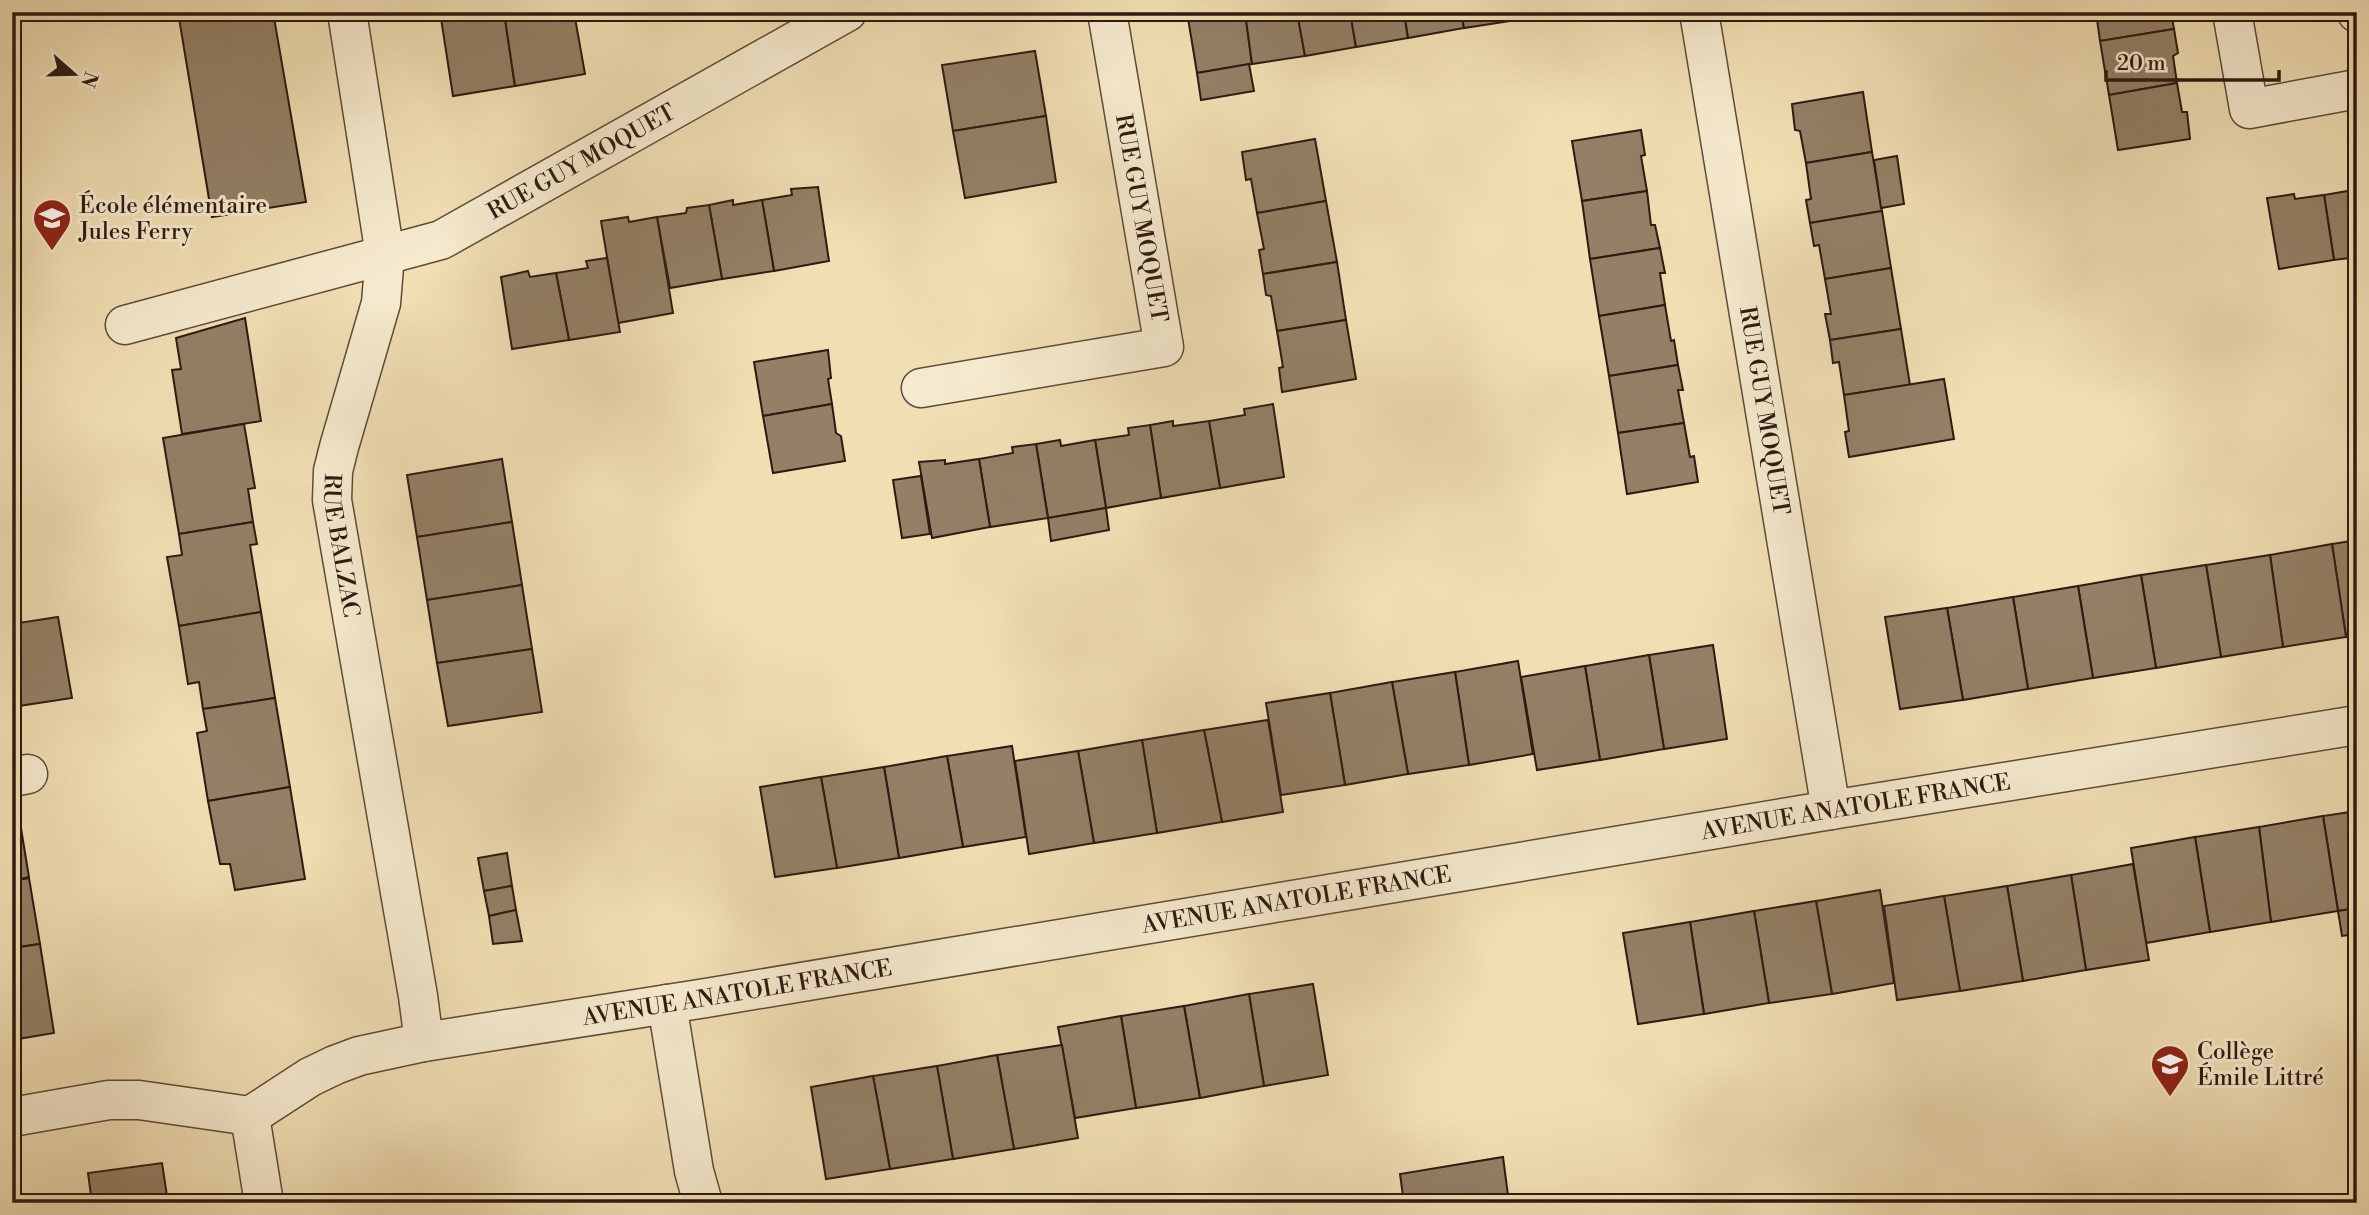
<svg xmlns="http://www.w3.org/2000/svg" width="2369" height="1215" font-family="'Libre Bodoni',serif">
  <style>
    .building { fill: #938066; stroke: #2d1a12; stroke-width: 2 }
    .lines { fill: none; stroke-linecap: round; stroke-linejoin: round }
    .minor-casing { stroke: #5e4b3a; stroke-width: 41 }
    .minor { stroke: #f6eace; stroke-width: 38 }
    .labels { text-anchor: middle; stroke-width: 6; stroke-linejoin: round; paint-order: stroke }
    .street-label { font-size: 23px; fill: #2d1a12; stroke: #f6eace }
    .poi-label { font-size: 23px; fill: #2d1a12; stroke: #f6eace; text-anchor: start }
  </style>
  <rect width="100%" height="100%" fill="#f1dfb4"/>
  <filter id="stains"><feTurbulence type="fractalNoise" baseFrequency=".00286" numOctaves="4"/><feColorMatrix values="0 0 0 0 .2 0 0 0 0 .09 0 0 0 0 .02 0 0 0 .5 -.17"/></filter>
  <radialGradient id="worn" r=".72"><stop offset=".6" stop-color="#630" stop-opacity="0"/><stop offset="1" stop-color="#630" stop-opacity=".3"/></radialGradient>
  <g class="building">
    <path d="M178,12H273L306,202L212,217Z"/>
    <path d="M440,12H504L515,86L453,96Z"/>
    <path d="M504,12H574L585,74L515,86Z"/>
    <path d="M1187,12H1245L1252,64L1197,73Z"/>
    <path d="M1245,12H1297L1305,56L1252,64Z"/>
    <path d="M1297,12H1350L1356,47L1305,56Z"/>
    <path d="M1350,12H1404L1408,38L1356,47Z"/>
    <path d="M1404,12H1461L1464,28L1408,38Z"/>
    <path d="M1461,12H1516L1517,20L1464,28Z"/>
    <path d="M1516,12H1561L1517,20Z"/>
    <path d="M2096,12H2171L2174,29L2100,41Z"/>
    <path d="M2174,29L2178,53L2173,56L2177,83L2109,95L2100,41Z"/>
    <path d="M1035,51L1046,116L953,131L942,65Z"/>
    <path d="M1249,64L1254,91L1201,100L1197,73Z"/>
    <path d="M2177,83L2182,112H2187L2190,139L2118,150L2109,95Z"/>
    <path d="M1863,92L1872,152L1806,163L1800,131L1795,130L1792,104Z"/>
    <path d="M1046,116L1056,182L965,198L953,131Z"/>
    <path d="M1641,130L1645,155L1641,156L1647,191L1582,201L1572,141Z"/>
    <path d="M1315,139L1326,201L1257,213L1251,179L1246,180L1242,152Z"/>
    <path d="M1872,152L1882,211L1810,223L1806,200L1811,199L1806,163Z"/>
    <path d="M1897,156L1904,204L1881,208L1874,160Z"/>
    <path d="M2356,183L2357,257L2334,260L2324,195L2353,190Z"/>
    <path d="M818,187L829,261L774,271L762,200L792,195L791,189Z"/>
    <path d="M1647,191L1651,225H1655L1660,248L1590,259L1582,201Z"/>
    <path d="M2294,194L2295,199L2324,195L2334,260L2279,269L2267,198Z"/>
    <path d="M733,200V205L762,200L774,271L722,279L709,205Z"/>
    <path d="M1326,201L1337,262L1263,274L1259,250L1264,249L1257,213Z"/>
    <path d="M709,205L722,279L670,288L657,217L686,213L687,208Z"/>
    <path d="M1882,211L1891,268L1825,279L1819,245L1814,246L1810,223Z"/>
    <path d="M628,217L629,222L657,217L673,313L618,323L601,221Z"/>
    <path d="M1660,248L1665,273H1660L1665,305L1599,316L1590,259Z"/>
    <path d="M607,258L620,332L569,340L556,273L588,268L586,261Z"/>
    <path d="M1337,262L1346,320L1277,331L1271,296L1266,295L1263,274Z"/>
    <path d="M1891,268L1901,329L1830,340L1825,314H1831L1825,279Z"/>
    <path d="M528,271L530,277L556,273L569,340L512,349L501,277Z"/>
    <path d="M1665,305L1671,341L1674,340L1678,365L1609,376L1599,316Z"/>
    <path d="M245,318L261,421L182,434L172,370L181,369L176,338Z"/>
    <path d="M1346,320L1356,379L1282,392L1279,368L1283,367L1277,331Z"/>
    <path d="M1901,329L1910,385L1844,395L1839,362L1833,363L1830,340Z"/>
    <path d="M828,350L831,378L828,379L832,404L763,416L754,362Z"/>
    <path d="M1678,365L1683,390H1678L1684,423L1618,433L1609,376Z"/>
    <path d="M1944,379L1954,439L1849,457L1845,432L1849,431L1844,395Z"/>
    <path d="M832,404L836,433L841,436L845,461L773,473L763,416Z"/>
    <path d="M1273,404L1284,477L1220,488L1209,421L1245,415L1244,409Z"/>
    <path d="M1173,421V426L1209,421L1220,488L1161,498L1150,425Z"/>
    <path d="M1684,423L1690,457L1694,456L1698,482L1627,494L1618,433Z"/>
    <path d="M244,424L255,488L248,489L253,522L179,534L163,438Z"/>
    <path d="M1150,425L1161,498L1106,508L1095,440L1129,435L1128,428Z"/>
    <path d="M1060,440L1061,446L1095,440L1106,508L1048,518L1036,444Z"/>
    <path d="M1036,444L1048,518L990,527L979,459L1013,453L1012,447Z"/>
    <path d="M502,459L512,522L417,537L407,475Z"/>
    <path d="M979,459L990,527L932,538L919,462L945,460V464Z"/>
    <path d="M921,476L930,534L902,538L893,480Z"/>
    <path d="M1106,508L1109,530L1051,541L1048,518Z"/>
    <path d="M253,522L257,544L250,545L261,612L179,626L167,557L182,555L179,534Z"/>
    <path d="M512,522L522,585L427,600L417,537Z"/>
    <path d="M2357,540V635L2346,637L2332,544Z"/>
    <path d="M2332,544L2346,637L2283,647L2270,555Z"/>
    <path d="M2270,555L2283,647L2221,657L2206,565Z"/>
    <path d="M2206,565L2221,657L2156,668L2141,575Z"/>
    <path d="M2141,575L2156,668L2093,678L2078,586Z"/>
    <path d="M522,585L532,649L437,663L427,600Z"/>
    <path d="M2078,586L2093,678L2028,689L2013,597Z"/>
    <path d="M2013,597L2028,689L1963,700L1947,608Z"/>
    <path d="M1947,608L1963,700L1900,709L1885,617Z"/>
    <path d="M261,612L275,698L203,709L199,682L188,684L179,626Z"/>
    <path d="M58,617L72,698L12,707V624Z"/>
    <path d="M1713,645L1727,739L1664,749L1649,655Z"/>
    <path d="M532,649L542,712L448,726L437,663Z"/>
    <path d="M1649,655L1664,749L1600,760L1585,666Z"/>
    <path d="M1518,661L1533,754L1469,765L1455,672Z"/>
    <path d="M1585,666L1600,760L1537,770L1521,677Z"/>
    <path d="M1455,672L1469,765L1408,774L1392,682Z"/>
    <path d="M1392,682L1408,774L1345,785L1330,693Z"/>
    <path d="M1330,693L1345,785L1281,795L1266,703Z"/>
    <path d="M275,698L290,787L208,801L197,733L207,731L203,709Z"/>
    <path d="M1268,720L1283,812L1222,822L1204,730Z"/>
    <path d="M1204,730L1222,822L1157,833L1142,740Z"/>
    <path d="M1142,740L1157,833L1094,843L1078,751Z"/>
    <path d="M1012,746L1026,837L963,847L947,756Z"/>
    <path d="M1078,751L1094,843L1029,854L1015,761Z"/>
    <path d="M947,756L963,847L899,858L884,767Z"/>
    <path d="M884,767L899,858L837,868L821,777Z"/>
    <path d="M821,777L837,868L775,877L760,787Z"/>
    <path d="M290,787L305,879L235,890L230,864H220L208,801Z"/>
    <path d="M18,810L29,877L12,881V811Z"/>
    <path d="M2357,811V908L2338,911L2323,816Z"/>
    <path d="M2323,816L2338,911L2271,922L2259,827Z"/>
    <path d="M2259,827L2271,922L2210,932L2195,837Z"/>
    <path d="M2195,837L2210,932L2146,943L2131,848Z"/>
    <path d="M507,853L512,886L484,891L478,858Z"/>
    <path d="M2133,864L2149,960L2086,970L2071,875Z"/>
    <path d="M2071,875L2086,970L2023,981L2007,886Z"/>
    <path d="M29,878L40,944L12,948V881Z"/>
    <path d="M512,886L516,910L489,916L484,891Z"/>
    <path d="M2007,886L2023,981L1960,991L1944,896Z"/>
    <path d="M1880,890L1894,983L1832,994L1816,901Z"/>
    <path d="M1944,896L1960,991L1897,1000L1884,906Z"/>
    <path d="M1816,901L1832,994L1769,1003L1754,911Z"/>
    <path d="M2357,908V934L2342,936L2338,911Z"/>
    <path d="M516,910L522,941L493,944L489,916Z"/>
    <path d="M1754,911L1769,1003L1704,1014L1690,922Z"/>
    <path d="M1690,922L1704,1014L1638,1024L1623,933Z"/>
    <path d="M40,944L54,1033L12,1040V948Z"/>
    <path d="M1313,984L1328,1075L1264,1086L1249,994Z"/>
    <path d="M1249,994L1264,1086L1200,1098L1184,1006Z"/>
    <path d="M1184,1006L1200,1098L1136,1108L1121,1016Z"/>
    <path d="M1121,1016L1136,1108L1075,1118L1058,1027Z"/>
    <path d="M1062,1045L1078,1138L1014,1149L997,1055Z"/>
    <path d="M997,1055L1014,1149L953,1159L937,1066Z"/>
    <path d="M937,1066L953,1159L890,1169L873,1076Z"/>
    <path d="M873,1076L890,1169L826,1179L811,1087Z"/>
    <path d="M1503,1157L1509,1203H1365L1403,1196L1400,1174Z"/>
    <path d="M162,1163L168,1203H92L88,1173Z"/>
  </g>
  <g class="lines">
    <defs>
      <g id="minor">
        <path id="s1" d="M347,12L385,255L381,303L339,447L333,471L332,500L418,996L424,1042"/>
        <path id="s2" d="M1699,12L1831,810"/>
        <path d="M2232,12L2249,109L2357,89"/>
        <path d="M2357,12V13"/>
        <path id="s3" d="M125,325L441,240L847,12"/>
        <path d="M921,388L1164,347L1107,12"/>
        <path d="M12,777L28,774"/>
        <path d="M667,1004L694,1171L703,1203"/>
        <path d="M250,1116L264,1203"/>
        <path id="s4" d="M12,1117L109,1100H139L250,1116L310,1077L335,1065L359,1056L424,1042L706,998L1831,810L2357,725"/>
      </g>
    </defs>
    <use href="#minor" class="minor-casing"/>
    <use href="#minor" class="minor"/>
  </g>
  <defs>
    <symbol id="school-pin" viewBox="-11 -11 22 30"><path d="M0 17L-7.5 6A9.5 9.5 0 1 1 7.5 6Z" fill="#8f2418" stroke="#f6eace"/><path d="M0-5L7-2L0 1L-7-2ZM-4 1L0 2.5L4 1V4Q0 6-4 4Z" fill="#fff"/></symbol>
  </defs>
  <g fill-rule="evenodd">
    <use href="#school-pin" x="30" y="196" width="44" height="60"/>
    <use href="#school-pin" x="2148" y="1042" width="44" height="60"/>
  </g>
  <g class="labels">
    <g class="street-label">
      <text dy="8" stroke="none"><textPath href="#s3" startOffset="488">RUE GUY MOQUET</textPath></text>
      <text transform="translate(1142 218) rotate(80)" y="8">RUE GUY MOQUET</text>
      <text dy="8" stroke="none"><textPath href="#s2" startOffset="404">RUE GUY MOQUET</textPath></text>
      <text dy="8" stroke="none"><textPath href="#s1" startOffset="544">RUE BALZAC</textPath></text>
      <text dy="8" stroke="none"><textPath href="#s4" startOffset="1883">AVENUE ANATOLE FRANCE</textPath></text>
      <text dy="8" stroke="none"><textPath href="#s4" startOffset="1316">AVENUE ANATOLE FRANCE</textPath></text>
      <text dy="8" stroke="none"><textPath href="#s4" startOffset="749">AVENUE ANATOLE FRANCE</textPath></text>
    </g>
    <g class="poi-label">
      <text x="79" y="213">École élémentaire<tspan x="79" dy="26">Jules Ferry</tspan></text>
      <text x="2197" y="1059">Collège<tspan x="2197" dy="26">Émile Littré</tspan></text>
    </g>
  </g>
  <rect width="2369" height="1215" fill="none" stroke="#f1dfb4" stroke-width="42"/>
  <rect x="14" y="14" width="2341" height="1187" fill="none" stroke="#2d1a12" stroke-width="3.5"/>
  <rect x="21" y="21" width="2327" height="1173" fill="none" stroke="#2d1a12" stroke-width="2"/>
  <g transform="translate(74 74) rotate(110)" stroke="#f6eace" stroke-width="5" paint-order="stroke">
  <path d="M0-5L12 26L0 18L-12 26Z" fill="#2d1a12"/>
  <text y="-10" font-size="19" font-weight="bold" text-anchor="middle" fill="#2d1a12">N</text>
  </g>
  <path d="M2106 70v10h173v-10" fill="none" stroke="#2d1a12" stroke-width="3.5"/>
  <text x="2117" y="70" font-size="21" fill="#2d1a12" stroke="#f6eace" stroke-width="5" paint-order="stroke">20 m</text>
  <rect width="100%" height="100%" filter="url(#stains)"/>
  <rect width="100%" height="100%" fill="url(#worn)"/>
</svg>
